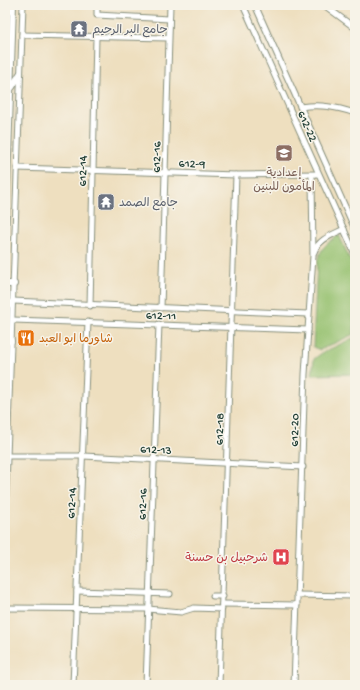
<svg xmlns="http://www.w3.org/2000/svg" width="360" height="690" font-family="'Gochi Hand','Playpen Sans Arabic',sans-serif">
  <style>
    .green { fill: #96c16f; stroke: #5a7f52 }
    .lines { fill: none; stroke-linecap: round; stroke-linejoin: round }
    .minor-casing { stroke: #868e7a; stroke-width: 7 }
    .major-casing { stroke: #868e7a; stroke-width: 8 }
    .minor { stroke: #fff; stroke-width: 5 }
    .major { stroke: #fff; stroke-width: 6 }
    .labels { text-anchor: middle; stroke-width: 3; stroke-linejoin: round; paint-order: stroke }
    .worship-label { font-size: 12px; fill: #5b616d; stroke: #f7f3e8; text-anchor: start }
    .street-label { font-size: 12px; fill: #1f3d34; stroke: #f7f3e8 }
    .education-label { font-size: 12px; fill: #785e54; stroke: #f7f3e8 }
    .food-label { font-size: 12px; fill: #c56008; stroke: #f7f3e8; text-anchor: start }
    .health-label { font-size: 12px; fill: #be3a42; stroke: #f7f3e8; text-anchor: end }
  </style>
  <rect width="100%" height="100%" fill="#f7f3e8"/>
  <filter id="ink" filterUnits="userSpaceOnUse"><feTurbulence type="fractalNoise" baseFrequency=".025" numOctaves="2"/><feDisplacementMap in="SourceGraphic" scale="8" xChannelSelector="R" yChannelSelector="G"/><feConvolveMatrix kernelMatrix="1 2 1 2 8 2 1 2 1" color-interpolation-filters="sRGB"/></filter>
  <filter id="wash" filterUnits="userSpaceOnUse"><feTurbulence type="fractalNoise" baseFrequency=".012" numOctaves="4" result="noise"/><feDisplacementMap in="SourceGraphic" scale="16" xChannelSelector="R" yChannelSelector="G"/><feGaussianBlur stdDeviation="0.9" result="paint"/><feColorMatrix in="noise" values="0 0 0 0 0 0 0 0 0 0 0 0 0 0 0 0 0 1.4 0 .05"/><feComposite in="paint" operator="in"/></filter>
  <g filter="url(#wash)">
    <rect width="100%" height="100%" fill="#eedfbf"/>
    <g class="green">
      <path d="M339,235L355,271L354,334L320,350L313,347L317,263C320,248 327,243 339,235Z"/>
      <path d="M355,337V374L312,375L314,359L322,353Z"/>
    </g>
  </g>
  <g filter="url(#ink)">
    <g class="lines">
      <defs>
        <g id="minor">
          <path d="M97,5V15L169,19"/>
          <path d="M243,5L355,254"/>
          <path d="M255,5L355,229"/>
          <path d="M324,5L355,28"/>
          <path d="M22,35L168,38"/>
          <path d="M300,107C321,104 336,107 355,113"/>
          <path d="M17,168L236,175L318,174"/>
          <path d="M314,252C319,239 332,235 344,229"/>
          <path d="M13,301L308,314"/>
          <path d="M90,306L96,37"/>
          <path d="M161,308L170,5"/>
          <path d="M13,320L308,330"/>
          <path d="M7,456H83L303,467"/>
          <path d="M5,514L23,5"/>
          <path d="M77,591L170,594"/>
          <path d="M297,595L355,596"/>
          <path d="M213,596H223"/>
          <path d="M222,604L297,605"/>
          <path d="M5,608L148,609L181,612L194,608L222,609"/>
          <path d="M73,685L88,322"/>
          <path d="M146,685L159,324"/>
          <path d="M219,685L236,175"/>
          <path d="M294,685L305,374L313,256L312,176"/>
        </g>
        <g id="major">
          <path d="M12,87L20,74"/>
          <path d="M5,245L13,5"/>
          <path d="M5,284H14"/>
          <path d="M5,341H11"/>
        </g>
      </defs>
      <use href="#minor" class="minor-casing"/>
      <use href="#major" class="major-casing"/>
      <use href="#minor" class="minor"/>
      <use href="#major" class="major"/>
    </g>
  </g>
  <defs>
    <symbol id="temple-square" viewBox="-11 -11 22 22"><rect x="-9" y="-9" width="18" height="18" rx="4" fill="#6b7280" stroke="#f7f3e8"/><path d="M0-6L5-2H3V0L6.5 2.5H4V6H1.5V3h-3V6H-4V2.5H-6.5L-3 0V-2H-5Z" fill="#fff"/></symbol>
    <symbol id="school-square" viewBox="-11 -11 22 22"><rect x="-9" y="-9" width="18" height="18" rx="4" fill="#8d6e63" stroke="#f7f3e8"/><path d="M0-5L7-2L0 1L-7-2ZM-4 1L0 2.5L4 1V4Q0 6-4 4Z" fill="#fff"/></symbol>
    <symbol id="restaurant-square" viewBox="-11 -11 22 22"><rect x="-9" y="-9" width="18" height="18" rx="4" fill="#e8710a" stroke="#f7f3e8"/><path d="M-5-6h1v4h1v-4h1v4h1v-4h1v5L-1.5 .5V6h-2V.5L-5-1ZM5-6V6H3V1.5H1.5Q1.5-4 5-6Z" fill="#fff"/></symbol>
    <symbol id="hospital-square" viewBox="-11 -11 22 22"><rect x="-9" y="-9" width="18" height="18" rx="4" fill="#e0444e" stroke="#f7f3e8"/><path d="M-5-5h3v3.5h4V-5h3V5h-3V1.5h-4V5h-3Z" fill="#fff"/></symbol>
  </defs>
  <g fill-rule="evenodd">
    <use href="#temple-square" x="69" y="19" width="20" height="20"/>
    <use href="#school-square" x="274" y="143" width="20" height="20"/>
    <use href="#temple-square" x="96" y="192" width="20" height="20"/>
    <use href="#restaurant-square" x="16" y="328" width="20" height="20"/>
    <use href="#hospital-square" x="271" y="547" width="20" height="20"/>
  </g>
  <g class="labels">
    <g class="worship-label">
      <text x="92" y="33">جامع البر الرحيم</text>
      <text x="119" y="206">جامع الصمد</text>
    </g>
    <g class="street-label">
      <text transform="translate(308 126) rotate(66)" y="4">612-22</text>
      <text transform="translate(156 157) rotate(-89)" y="4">612-16</text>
      <text transform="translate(192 163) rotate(2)" y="4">612-9</text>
      <text transform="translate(82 171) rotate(-89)" y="4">612-14</text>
      <text transform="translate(161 315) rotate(2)" y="4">612-11</text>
      <text transform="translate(219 429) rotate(-88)" y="4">612-18</text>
      <text transform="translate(294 430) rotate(-89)" y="4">612-20</text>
      <text transform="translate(156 449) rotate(3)" y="4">612-13</text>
      <text transform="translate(71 503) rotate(-87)" y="4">612-14</text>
      <text transform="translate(142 504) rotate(-88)" y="4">612-16</text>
    </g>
    <g class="education-label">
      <text x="284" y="176">إعدادية<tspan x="284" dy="14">المأمون للبنين</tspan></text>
    </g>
    <g class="food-label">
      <text x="39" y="342">شاورما ابو العبد</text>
    </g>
    <g class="health-label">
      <text x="268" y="561">شرحبيل بن حسنة</text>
    </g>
  </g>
  <rect width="360" height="690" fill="none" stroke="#f7f3e8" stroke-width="20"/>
</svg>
